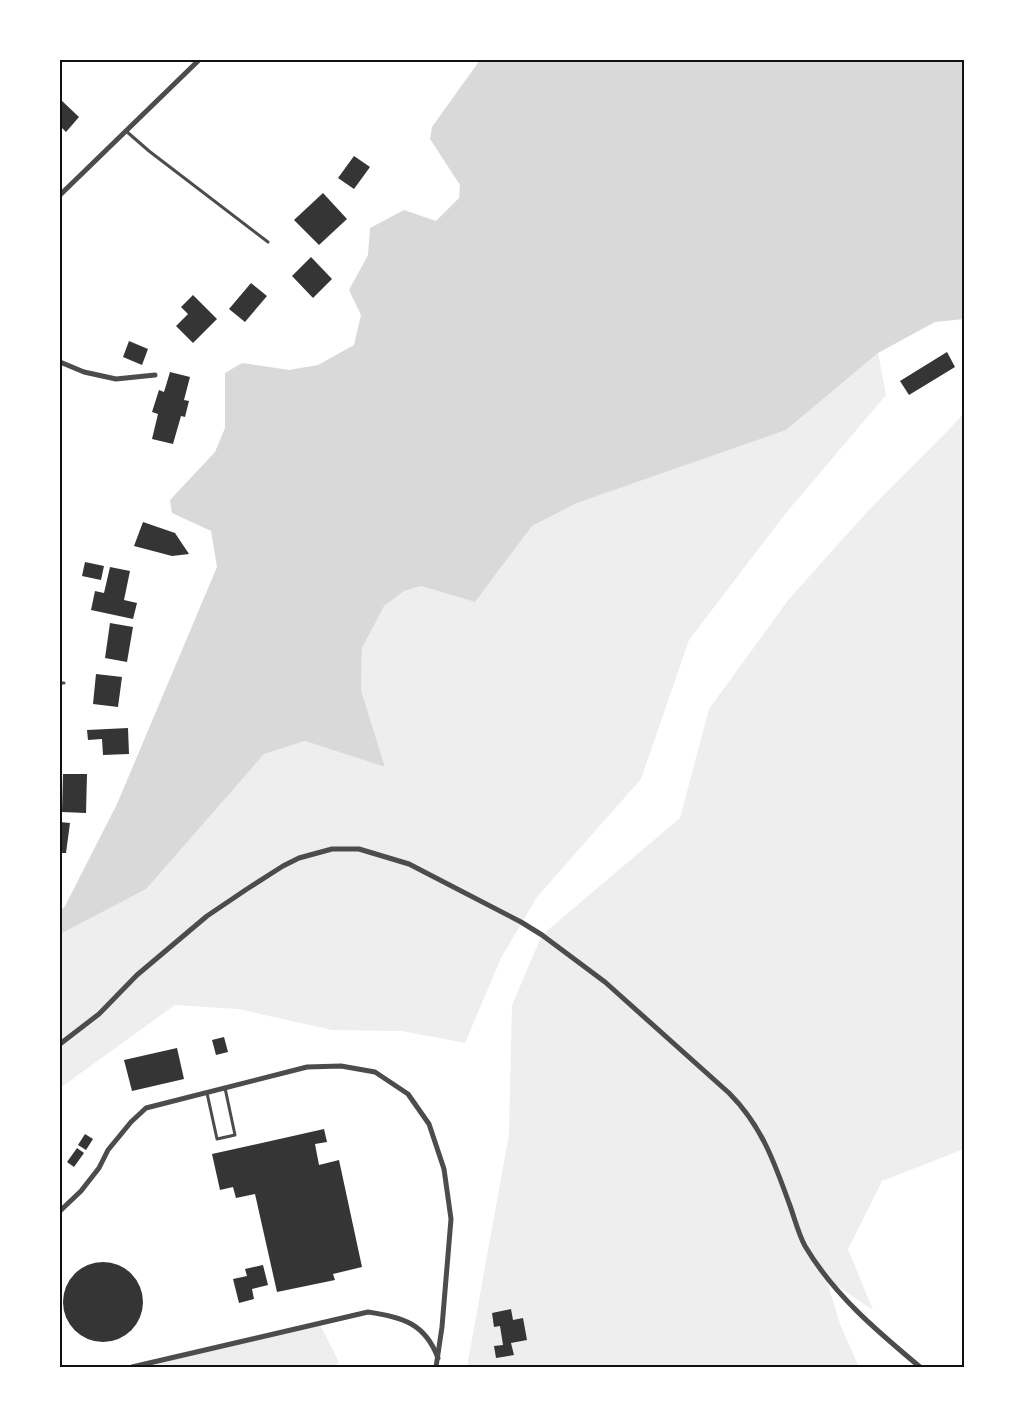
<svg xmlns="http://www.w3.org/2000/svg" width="1024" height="1427" font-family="Commissioner,sans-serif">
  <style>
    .green { fill: #eee }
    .water { fill: #d9d9d9 }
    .building { fill: #353535 }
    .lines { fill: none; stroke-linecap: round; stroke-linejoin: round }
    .service { stroke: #4c4c4c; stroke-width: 3 }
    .minor { stroke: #4c4c4c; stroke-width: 5 }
    .neatline { fill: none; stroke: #111; stroke-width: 2 }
  </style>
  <rect width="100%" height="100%" fill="#fff"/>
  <g class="green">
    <path d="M878,353L886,395L786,513L689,640L641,779L537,897L501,958L465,1043L402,1031L332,1030L238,1009L175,1005L60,1088V928L146,888L264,754L305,741L385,767L361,690L362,648L384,605L404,591L421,586L475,602L532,526L577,503L786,430Z"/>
    <path d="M964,410V1149L882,1181L848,1249L873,1310L826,1278L840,1324L859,1367H467L509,1134L512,1005L542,935L680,818L709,709L789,599L867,512L960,418Z"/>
    <path d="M319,1323L339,1362L335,1367H132Z"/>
  </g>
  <path class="water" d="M480,60H964V319L935,322L878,353L786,430L577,503L532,526L475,602L421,586L404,591L384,606L362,648L361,690L385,767L305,741L264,754L146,889L60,934V912L65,906L117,804L217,567L211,531L172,513L170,500L215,452L225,428V373L242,363L289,370L318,365L354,345L361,315L349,290L368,255L370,228L404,210L436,221L459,198L460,185L430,139L432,127Z"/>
  <g class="building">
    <path d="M60,99L79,117L66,132L60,126Z"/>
    <path d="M354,156L370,167L354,189L338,178Z"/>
    <path d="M323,193L347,219L319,245L294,220Z"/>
    <path d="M311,257L332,279L313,298L292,276Z"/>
    <path d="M251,283L267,296L245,322L229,309Z"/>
    <path d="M193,295L217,319L193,343L176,326L188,314L181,307Z"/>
    <path d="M129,341L148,349L142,365L123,357Z"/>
    <path d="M947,352L955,367L909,395L900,381Z"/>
    <path d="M170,372L190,377L184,400L189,401L185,417L181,416L173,444L152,439L158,414L152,412L159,390L164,392Z"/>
    <path d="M143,522L175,533L189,554L172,556L134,546Z"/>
    <path d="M85,562L104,566L101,580L82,576Z"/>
    <path d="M110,567L130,571L124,600L137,603L133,619L91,610L95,591L104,593Z"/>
    <path d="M110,623L133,627L127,662L105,658Z"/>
    <path d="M96,674L122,677L118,707L93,704Z"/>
    <path d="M128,728L129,754L103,755L102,739L88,740L87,730Z"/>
    <path d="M63,774H87L86,813L62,812Z"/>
    <path d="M60,822L70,823L66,853H60Z"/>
    <path d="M224,1037L228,1052L216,1055L212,1040Z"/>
    <path d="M177,1048L184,1079L132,1091L124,1060Z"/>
    <path d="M324,1129L327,1142L315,1144L319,1165L339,1160L362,1267L333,1274L335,1280L277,1292L255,1194L236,1198L233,1187L220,1190L212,1154Z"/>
    <path d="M85,1134L93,1139L86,1150L78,1145Z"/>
    <path d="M77,1148L84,1153L74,1167L67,1162Z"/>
    <circle cx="103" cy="1302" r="40"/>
    <path d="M263,1265L268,1285L252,1289L254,1299L239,1303L233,1279L247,1276L245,1269Z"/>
    <path d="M511,1309L513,1320L523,1318L527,1340L511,1343L514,1355L496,1358L494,1346L503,1345L500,1326L494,1327L492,1313Z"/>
  </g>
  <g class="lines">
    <g class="service">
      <path d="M126,131L149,151L268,242"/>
      <path d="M60,683H64"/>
      <path d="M207,1093L217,1139L235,1135L225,1088"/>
    </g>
    <g class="minor">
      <path d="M60,195L199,60"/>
      <path d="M60,362L84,372L116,379L155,375"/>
      <path d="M60,1044L99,1014L137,975L207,916L247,889L283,866L299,858L332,849H359L409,864L521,922L542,935L605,982L729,1093C761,1125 774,1161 789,1203C794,1216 798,1233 805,1246C834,1295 877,1331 920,1367"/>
      <path d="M60,1211L81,1191L99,1168L108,1150L131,1122L146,1108L307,1067L341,1066L375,1072L408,1094L429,1124L444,1169L451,1219L442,1327L436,1367"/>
      <path d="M132,1367L368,1312C402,1317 425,1323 438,1358"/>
    </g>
  </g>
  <rect width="1024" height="1427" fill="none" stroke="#ffffff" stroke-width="122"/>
  <rect x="61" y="61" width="902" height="1305" class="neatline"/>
</svg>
